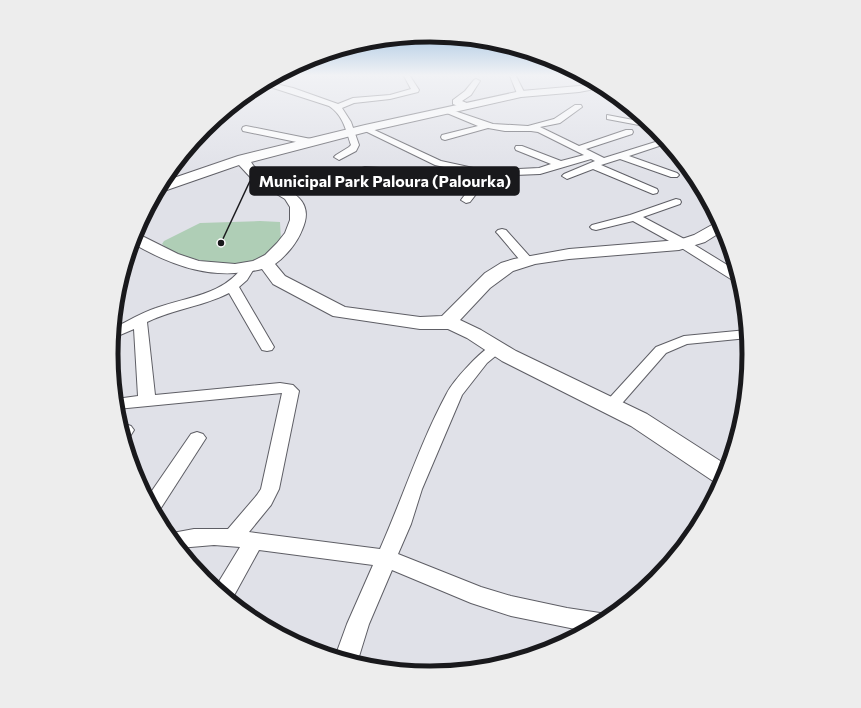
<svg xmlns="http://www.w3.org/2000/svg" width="861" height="708" font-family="Commissioner,sans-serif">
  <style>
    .green { fill: #afceb6 }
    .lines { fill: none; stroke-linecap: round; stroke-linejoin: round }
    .street-casing { stroke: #5e5e65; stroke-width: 2 }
    .secondary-casing { stroke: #5e5e65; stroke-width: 2 }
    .street { fill: #fff; fill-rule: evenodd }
    .secondary { fill: #fff; fill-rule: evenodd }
    .rim { fill: none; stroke: #19191c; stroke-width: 5 }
    .leader { fill: none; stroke: #19191c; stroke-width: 1.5 }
    .callout-dot { fill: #19191c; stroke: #fff; stroke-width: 1.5 }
    .callout { fill: #19191c; stroke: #19191c; stroke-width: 1.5 }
    .callout-label { font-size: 16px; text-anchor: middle; font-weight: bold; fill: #fff }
  </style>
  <rect width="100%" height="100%" fill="#e0e1e8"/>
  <path class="green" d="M260,221L280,222L281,240C274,247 266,256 257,260C236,270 179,260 162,244L164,241L200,223Z"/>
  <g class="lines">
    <defs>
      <g id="street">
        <path d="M404,76H410L419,90L418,92L390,99L354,103L342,108L351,122L359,145L356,151L339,160L334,157L336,155L349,147L351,145C346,130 343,115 329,106L261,84L267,82L293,88L338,104L353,98L390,95L411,89Z"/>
        <path d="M510,76H516L525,94L524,96H518Z"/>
        <path d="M476,79L480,81L471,95L462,101L469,104V108H463L453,104V100L465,91L474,80Z"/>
        <path d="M575,105H581L582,107L560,123L540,127L579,146L626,130H632L633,132L632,134L586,149L604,158L665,139L668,143L629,156L677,173L679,175L677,177H671L620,159L601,165L657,189L658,191L657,193L653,194L593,169L567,179L562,176L564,174L595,161L591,159L540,174L490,176L470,202L466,203L461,200L480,175L435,165L361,129L365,126L368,127L441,161L478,169L498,170L539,168L551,164L516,150L515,148L516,146H522L561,161L584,155L538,132L531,131H505L488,128L445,140L442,139L441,137L442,135L478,126L442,111L443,109H449L493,124L528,126L554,119Z"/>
        <path d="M607,115L649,123L655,128L607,119Z"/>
        <path d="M213,122L216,124L215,126H208Z"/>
        <path d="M246,126L311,139L315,142L311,145L243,131L242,129L243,127Z"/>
        <path d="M365,167L425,171L430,174L425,177L362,172L360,170L362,168Z"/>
        <path d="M676,199L680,200L681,202L680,204L643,217L688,241L737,271L740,282L734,281L680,247L633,221L596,230L592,229L590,227L592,225L630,215Z"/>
        <path d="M502,229L506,230L532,259L534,262L532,265H524L498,234L496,232L498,230Z"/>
        <path d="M249,263L253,264L255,267L247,280L239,287L274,347L272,350L267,351L262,350L229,293C204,306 174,309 147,322L155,395L280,383L293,385L299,391L279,489L271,505L249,532L380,549C403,497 420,443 447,393C453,381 481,350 493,345C497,344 499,345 502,346L504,349L487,363L462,395L422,489L411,524L398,554L481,587L511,596L567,608L600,613L608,616L609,618L585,631L511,616L471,603L392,570L369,624L357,663L335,657L347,624L373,565L259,550L231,601L215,588L240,547L214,545L179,548L167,534L194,529H228L257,495L261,489L282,393L117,409L116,399L138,396L134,329L113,338L114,328C128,321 141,313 156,308C189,296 223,296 245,264Z"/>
        <path d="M747,330L748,338L687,344L666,353L617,409L611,410L605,409L603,405L656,347L684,336Z"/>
        <path d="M125,424L131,426L134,430L129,438L125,440L120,425Z"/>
        <path d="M197,432L203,434L206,438L159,511L155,513L147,498L191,434Z"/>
      </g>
      <path id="secondary" d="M597,83L605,87L579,92L521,97L366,132L251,162C266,189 321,188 302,230C297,243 286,256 275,264L285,276L345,307L420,317L442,316L485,273L501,263L514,259L569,249L679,240L694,235L719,221L724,230L705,242L679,250L569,259L535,264L513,271L490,288L460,320L481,330L516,351L647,414L728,466L721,484L716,483L631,426L502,361L467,338L448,329H420L333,316L273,284L262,269C214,281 174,267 132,243L136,233L178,254L199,261L235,264L253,261L265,255L277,243L285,233L290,220V207L285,199L252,179L239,165L164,191L157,192L162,182L238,156L365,125L521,91L579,86Z"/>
    </defs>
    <use href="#street" class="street-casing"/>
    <use href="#secondary" class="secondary-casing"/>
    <use href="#street" class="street"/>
    <use href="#secondary" class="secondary"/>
  </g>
  <linearGradient id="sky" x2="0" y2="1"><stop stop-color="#7eaed9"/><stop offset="0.43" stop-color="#f1f2f5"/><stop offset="1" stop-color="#f1f2f5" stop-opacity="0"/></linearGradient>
  <rect width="861" height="175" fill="url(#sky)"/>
  <path d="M0 0H861V708H0ZM118 354a312 312 0 1 1 624 0a312 312 0 1 1-624 0Z" fill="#ededed" fill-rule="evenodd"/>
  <path class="rim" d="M118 354a312 312 0 1 1 624 0a312 312 0 1 1-624 0Z"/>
  <path class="leader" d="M221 243L250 181"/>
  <circle class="callout-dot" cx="221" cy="243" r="4"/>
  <rect class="callout" x="250" y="167" width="269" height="28" rx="4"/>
  <g class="callout-label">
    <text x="385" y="187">Municipal Park Paloura (Palourka)</text>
  </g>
</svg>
